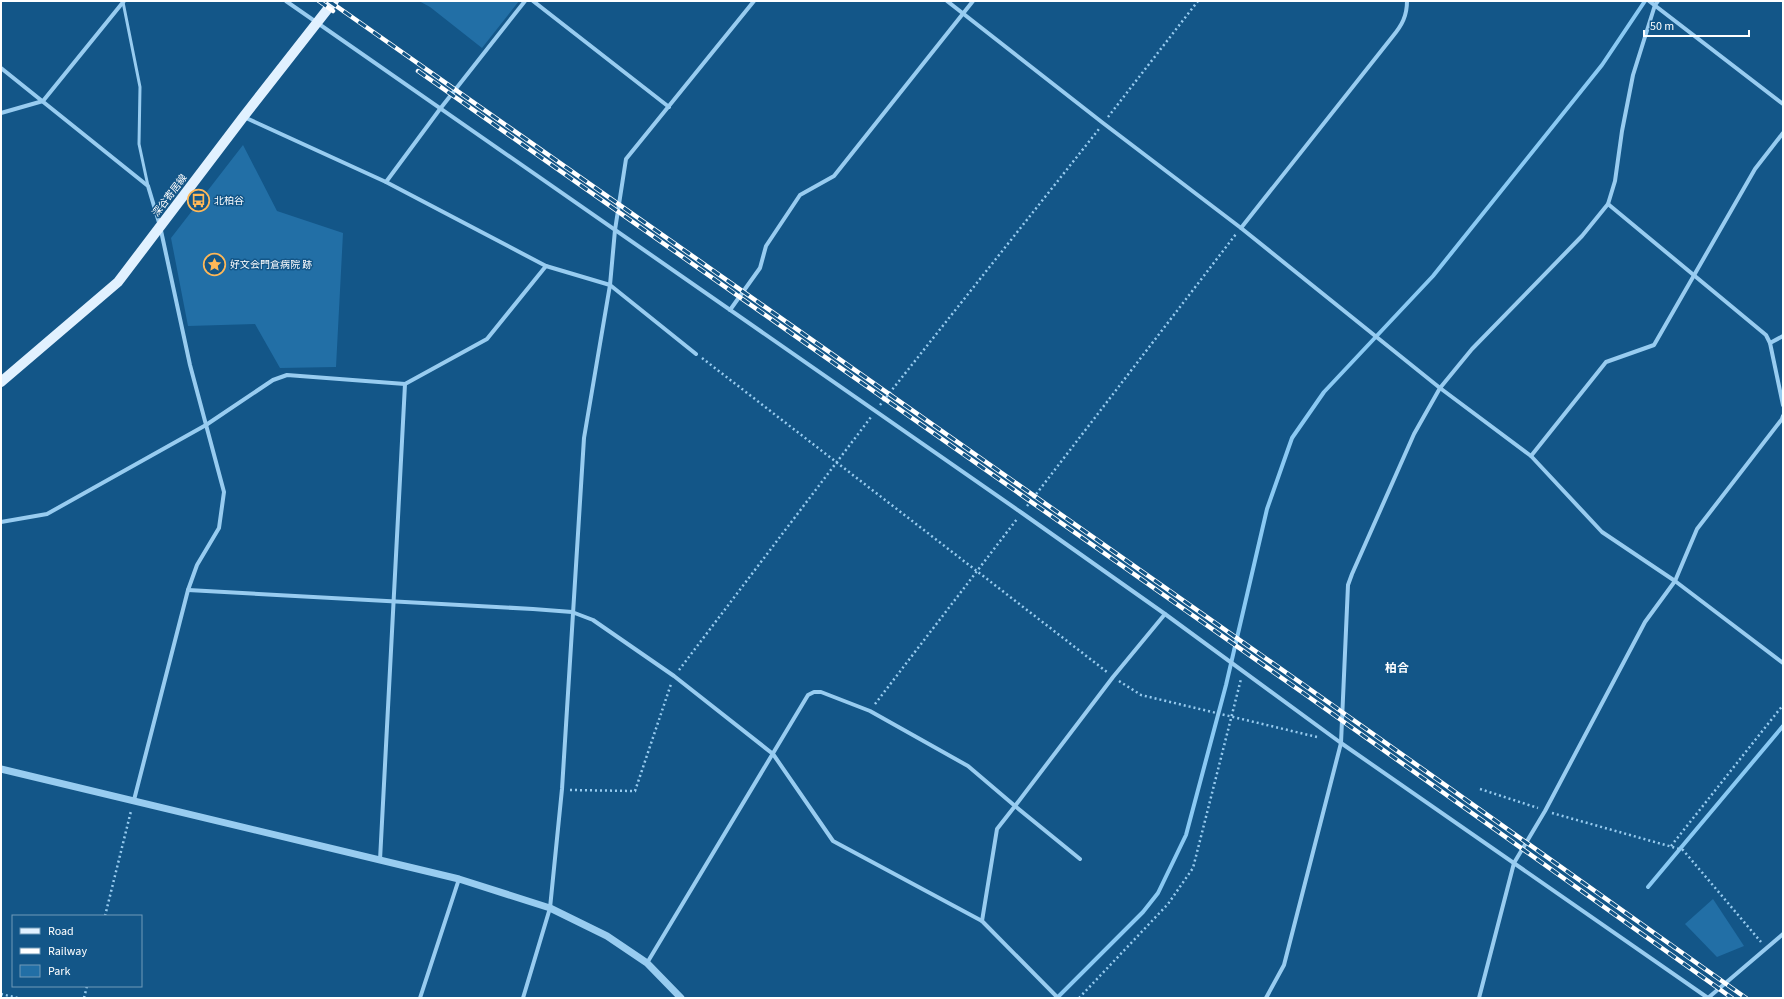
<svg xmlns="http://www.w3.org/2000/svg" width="1784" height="999" font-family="'Source Sans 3','Noto Sans JP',sans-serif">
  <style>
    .green { fill: #226fa6 }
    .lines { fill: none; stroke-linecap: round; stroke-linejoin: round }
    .stream { stroke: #8ac9f3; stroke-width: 4 }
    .path { stroke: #98ccf0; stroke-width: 2.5; stroke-dasharray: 2 3; stroke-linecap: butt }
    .service { stroke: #98ccf0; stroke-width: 3 }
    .minor { stroke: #98ccf0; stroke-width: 4 }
    .tertiary { stroke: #98ccf0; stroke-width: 7 }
    .primary { stroke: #e1f1ff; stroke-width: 10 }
    .rail-casing { stroke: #fff; stroke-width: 4.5 }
    .rail { stroke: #135688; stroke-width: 3; stroke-dasharray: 9; stroke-linecap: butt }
    .labels { text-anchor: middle; stroke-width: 3; stroke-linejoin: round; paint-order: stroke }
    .street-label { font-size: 10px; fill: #fff; stroke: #135688 }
    .poi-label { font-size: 10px; fill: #fff; stroke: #135688; text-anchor: start }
    .quarter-label { font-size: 12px; font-weight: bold; fill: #fff; stroke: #135688 }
  </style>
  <rect width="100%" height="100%" fill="#135688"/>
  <g class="green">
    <path d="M419,1H519L482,48L430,7Z"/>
    <path d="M243,145L277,211L343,233L336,367L280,368L255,324L188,326L171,238Z"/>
    <path d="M1713,899L1744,946L1717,957L1685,924Z"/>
  </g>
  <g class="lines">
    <g class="stream">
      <path d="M1648,887L1783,726"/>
      <path d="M1057,998L1143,912L1158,893L1186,835L1226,685L1267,509L1292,438L1324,392L1433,276L1602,65L1645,1"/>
    </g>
    <g class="path">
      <path d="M1108,117L1198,1"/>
      <path d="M702,358L1107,672"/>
      <path d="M880,405L1099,129"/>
      <path d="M1027,506L1236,234"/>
      <path d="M679,670L871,417"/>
      <path d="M1119,681L1141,695L1317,737"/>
      <path d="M875,704L1017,519"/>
      <path d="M1480,789L1538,808"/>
      <path d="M570,790L635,791L671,684"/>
      <path d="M1552,813L1683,850L1761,942"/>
      <path d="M1671,846L1783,705"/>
      <path d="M105,916L131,811"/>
      <path d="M1,994L18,998"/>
      <path d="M84,998L87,986"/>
      <path d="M1079,998L1168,904L1193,868L1241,679"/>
    </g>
    <path class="service" d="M123,2L140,87L139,144L148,186"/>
    <g class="minor">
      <path d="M286,1L1022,513L1165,614L1341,743L1708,998"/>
      <path d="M533,1L669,107"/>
      <path d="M947,1L1103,123L1241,228L1440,388L1531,456L1602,532L1675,581L1783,663"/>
      <path d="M1649,1L1783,104"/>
      <path d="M1,68L148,186L160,226L190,365L224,492L219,528L197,565L188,590L134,800"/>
      <path d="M1,113L43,101L124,1"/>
      <path d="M244,117L386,182L546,266L610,285L696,354"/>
      <path d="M386,182L440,109L525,1"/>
      <path d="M1608,204L1766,335L1770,343L1783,405"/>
      <path d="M1241,228L1393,36C1402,25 1407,16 1407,1"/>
      <path d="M730,310L760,268L766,246L800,195L834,176L973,1"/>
      <path d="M1770,343L1783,336"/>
      <path d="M1531,456L1606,362L1654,345L1755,169L1783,133"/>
      <path d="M1,522L47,514L206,425L273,380L287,375L405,384L487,339L546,266"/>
      <path d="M188,590L533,609L572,612L593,620L674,676L773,754L833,841L982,921"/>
      <path d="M1080,859L1015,806L1113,677L1165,614"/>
      <path d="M380,860L405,384"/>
      <path d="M647,963L808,695L814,692H821L870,711L968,766L1015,806L997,829L982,921L1058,998"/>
      <path d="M420,998L459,879"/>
      <path d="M523,998L550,908L562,789L584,438L610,285L615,230L626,159L754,1"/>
      <path d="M1266,998L1284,965L1341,743L1348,585L1352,574L1414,434L1440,388L1472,349L1582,236L1608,204L1615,181L1622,131L1633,75L1655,5L1658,1"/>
      <path d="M1479,998L1514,863L1545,811L1645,622L1675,581L1697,529L1782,419L1783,416"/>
      <path d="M1708,998L1783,934"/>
    </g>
    <path class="tertiary" d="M1,769L459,879L550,908L607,936L647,963L681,998"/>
    <path class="primary" d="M1,382L118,282L244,116L334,1"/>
    <defs>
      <g id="rail">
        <path d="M319,1L333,11"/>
        <path d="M329,1L1311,690L1746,998"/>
        <path d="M418,71L1306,695L1732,998"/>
      </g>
    </defs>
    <use href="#rail" class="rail-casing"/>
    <use href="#rail" class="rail"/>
  </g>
  <defs>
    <symbol id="bus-ring" viewBox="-11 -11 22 22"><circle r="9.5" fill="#135688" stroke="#ffb857" stroke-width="1.5"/><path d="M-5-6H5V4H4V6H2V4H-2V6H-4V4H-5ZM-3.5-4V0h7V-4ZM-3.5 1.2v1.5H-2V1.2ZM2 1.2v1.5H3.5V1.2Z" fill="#ffb857"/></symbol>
    <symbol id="sight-ring" viewBox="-11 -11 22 22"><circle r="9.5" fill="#135688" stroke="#ffb857" stroke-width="1.5"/><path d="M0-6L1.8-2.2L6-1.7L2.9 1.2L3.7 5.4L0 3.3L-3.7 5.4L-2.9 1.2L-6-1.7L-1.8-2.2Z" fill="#ffb857"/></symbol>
  </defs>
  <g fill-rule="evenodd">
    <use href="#bus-ring" x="186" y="188" width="25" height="25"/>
    <use href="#sight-ring" x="202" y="252" width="25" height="25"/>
  </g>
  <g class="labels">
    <g class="street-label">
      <text transform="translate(169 195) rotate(-53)" y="4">深谷寄居線</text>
    </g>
    <g class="poi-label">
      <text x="214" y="204">北柏谷</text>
      <text x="230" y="268">好文会門倉病院 跡</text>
    </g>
    <g class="quarter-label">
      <text x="1397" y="672">柏合</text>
    </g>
  </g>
  <rect width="1784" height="999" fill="none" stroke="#ffffff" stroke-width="4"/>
  <rect x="12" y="915" width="130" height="72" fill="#135688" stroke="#719ab8"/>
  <rect x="20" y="928" width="20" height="6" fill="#e1f1ff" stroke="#719ab8"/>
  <text x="48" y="935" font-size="12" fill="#ffffff">Road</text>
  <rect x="20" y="948" width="20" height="6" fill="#ffffff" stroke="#719ab8"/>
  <text x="48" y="955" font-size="12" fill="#ffffff">Railway</text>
  <rect x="20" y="965" width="20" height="12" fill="#226fa6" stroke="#719ab8"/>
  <text x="48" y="975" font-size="12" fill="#ffffff">Park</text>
  <path d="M1644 30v6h105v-6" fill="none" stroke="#ffffff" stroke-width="2"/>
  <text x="1650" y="30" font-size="12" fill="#ffffff" stroke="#135688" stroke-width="3" paint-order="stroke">50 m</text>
</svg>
